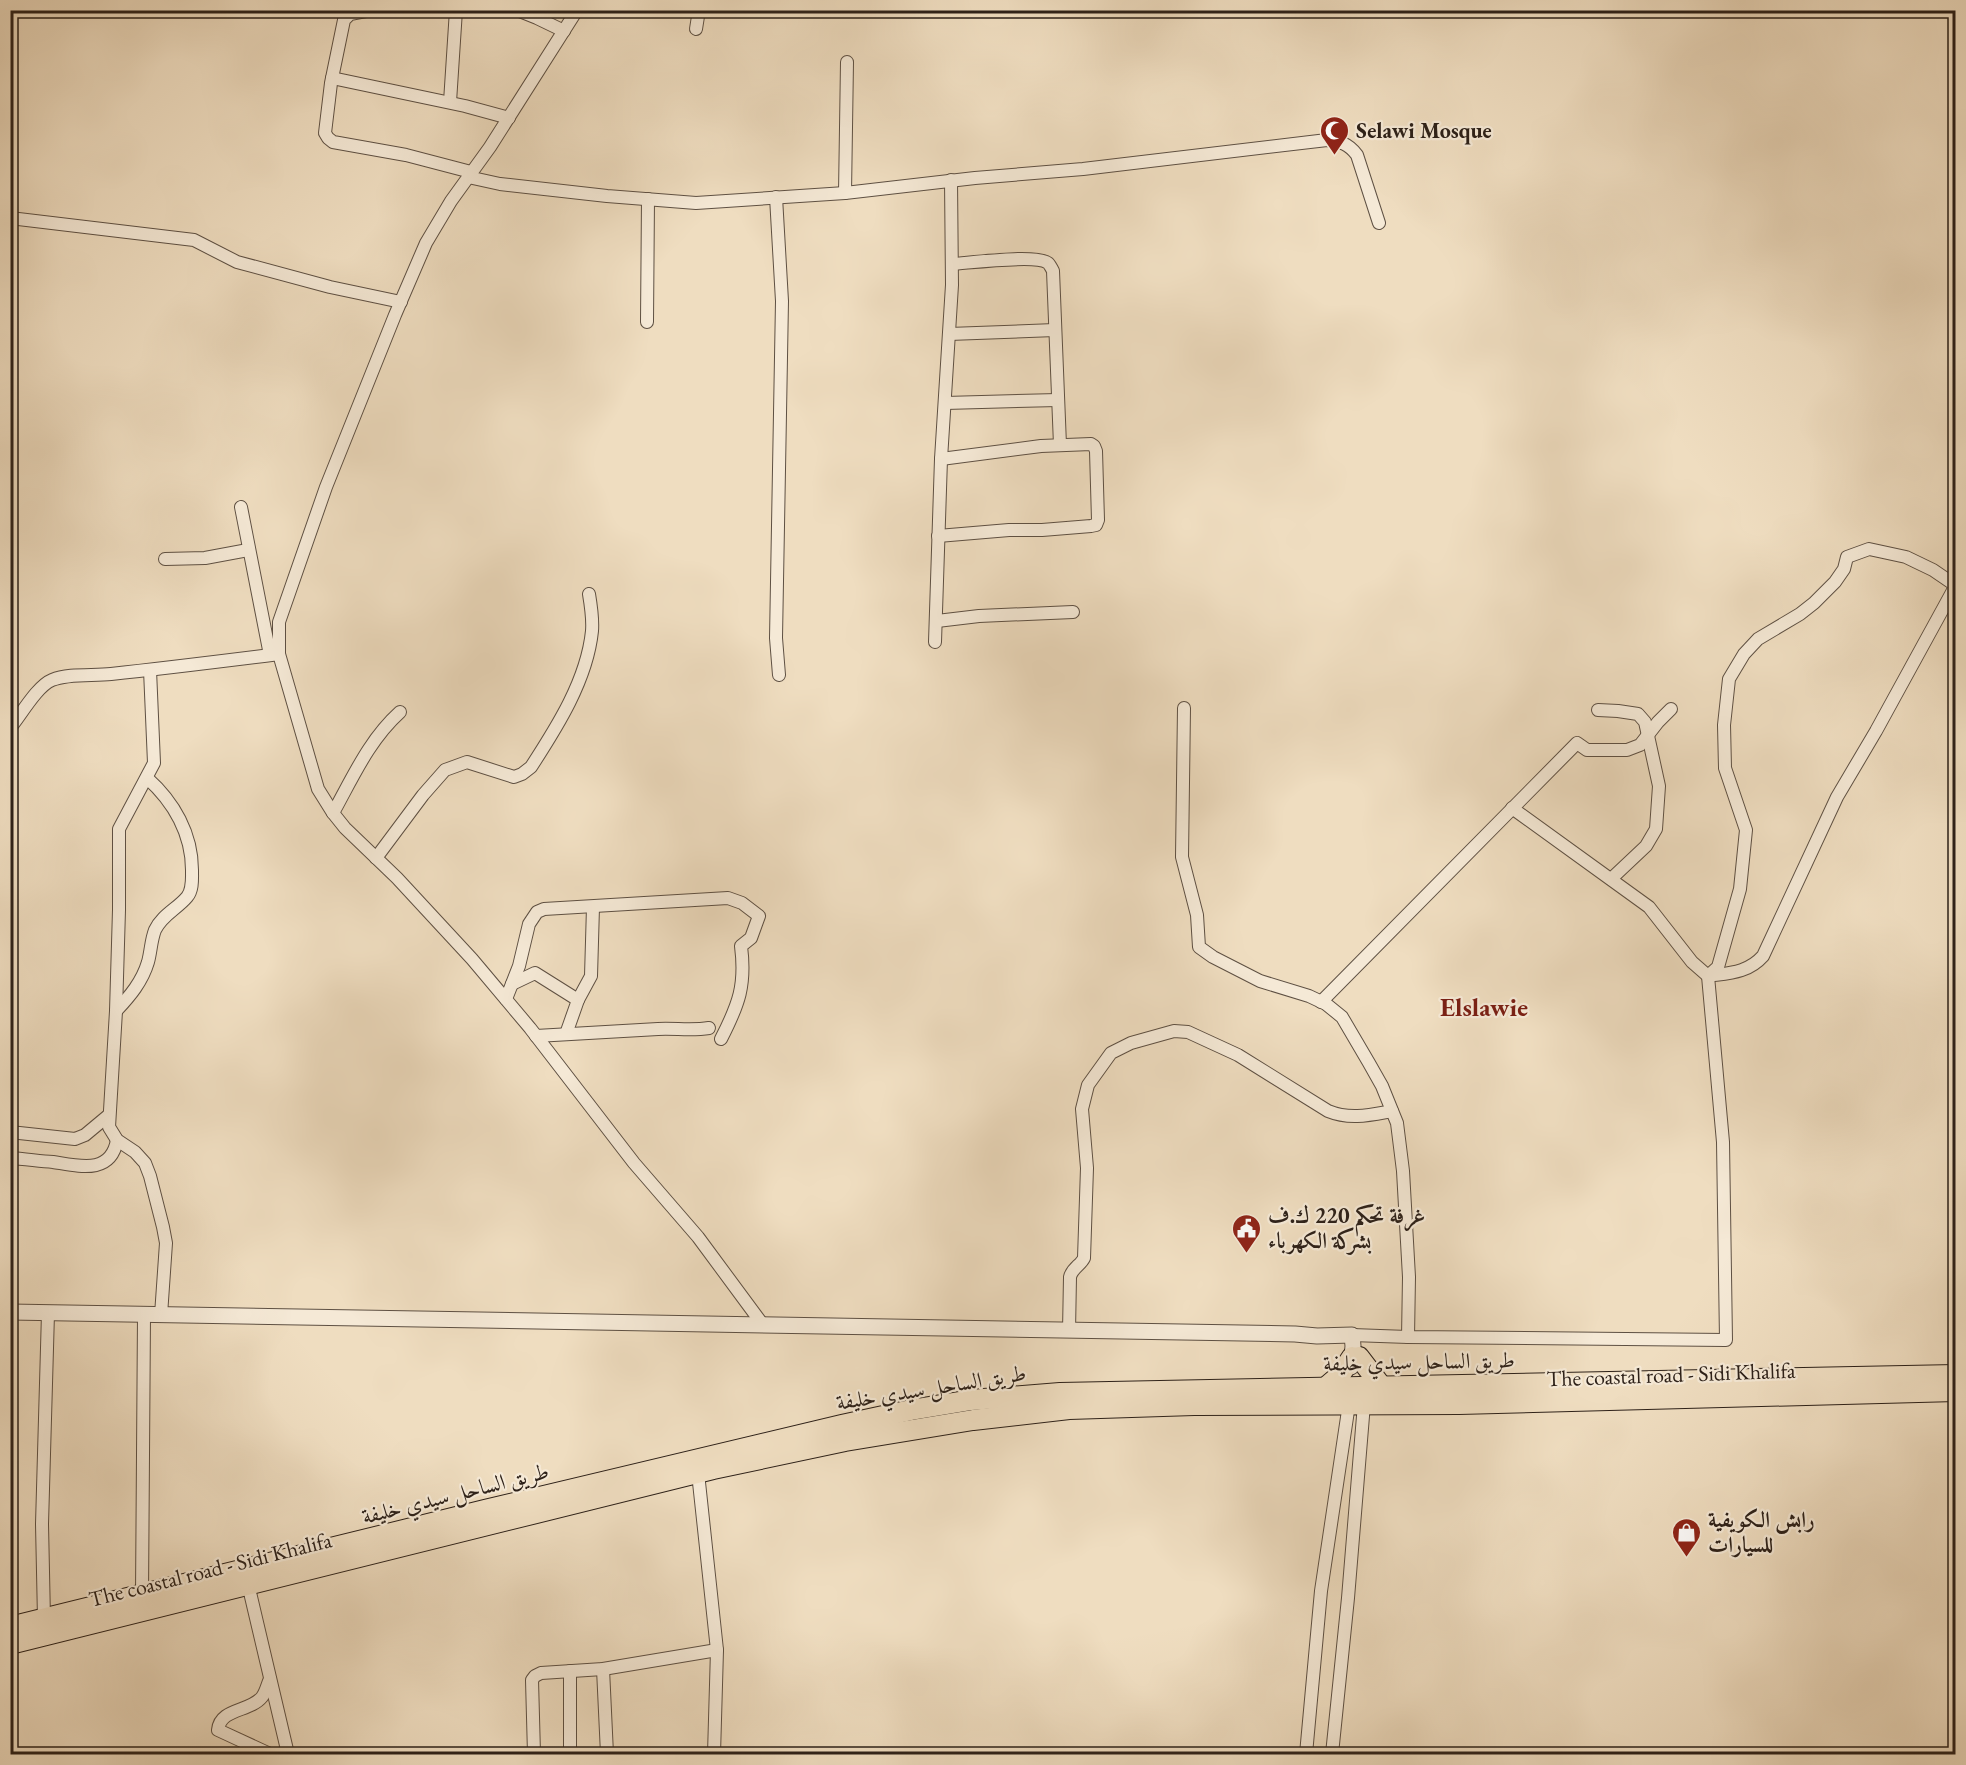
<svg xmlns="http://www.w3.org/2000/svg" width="1966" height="1765" font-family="'EB Garamond',Amiri,serif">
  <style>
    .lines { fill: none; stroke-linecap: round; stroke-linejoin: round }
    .minor-casing { stroke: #5e5043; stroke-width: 14 }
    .tertiary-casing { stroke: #5e5043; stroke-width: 17 }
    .trunk-casing { stroke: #2d2119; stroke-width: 22 }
    .minor { stroke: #f5e9d6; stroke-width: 12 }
    .tertiary { stroke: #f5e9d6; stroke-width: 15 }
    .trunk { stroke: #efddc0; stroke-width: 20 }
    .labels { text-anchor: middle; stroke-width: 4.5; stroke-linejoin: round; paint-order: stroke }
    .poi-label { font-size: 22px; font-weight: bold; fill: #2d2119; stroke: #f5e9d6; text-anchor: start }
    .street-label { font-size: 22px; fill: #2d2119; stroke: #f5e9d6 }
    .quarter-label { font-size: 26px; font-weight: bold; fill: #7a1f14; stroke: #f5e9d6 }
  </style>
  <rect width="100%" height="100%" fill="#efddc0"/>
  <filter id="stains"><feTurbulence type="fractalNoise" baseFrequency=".00333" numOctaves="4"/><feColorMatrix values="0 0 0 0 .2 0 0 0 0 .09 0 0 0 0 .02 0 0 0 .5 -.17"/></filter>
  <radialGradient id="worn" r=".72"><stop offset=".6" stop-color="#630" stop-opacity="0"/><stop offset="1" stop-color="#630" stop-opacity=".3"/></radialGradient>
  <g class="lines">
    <defs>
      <g id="minor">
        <path d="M371,10L350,14L344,20L331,83L325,133L328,138L333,142L406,155L471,172"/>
        <path d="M517,10L537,18L564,31"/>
        <path d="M577,10L490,147L451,201L426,243L395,315L326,487L279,622V654L318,789L333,813L345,828L397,878L472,959L530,1028L634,1163L698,1237L763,1325"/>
        <path d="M696,29L699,10"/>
        <path d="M332,78L465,106L509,118"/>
        <path d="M450,102L456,10"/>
        <path d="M468,177L500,184L607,196L696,203L845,193L975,178L1083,169L1327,140C1341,142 1348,143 1357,155L1379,223"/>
        <path d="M845,193L847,62"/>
        <path d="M776,197L782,301L776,638L779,675"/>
        <path d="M10,218L194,240L237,262L330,287L401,302"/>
        <path d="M952,264C969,263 1036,254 1048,263C1049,264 1052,269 1053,271L1060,445"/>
        <path d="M647,322L648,199"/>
        <path d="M949,334L1055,330"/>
        <path d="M945,403L1058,400"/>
        <path d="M241,507L270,655"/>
        <path d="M938,536L1009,530H1042L1091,526L1096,525L1098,520L1096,451L1094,446L1091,444L1041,446L941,459"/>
        <path d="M165,559L205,558L248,550"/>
        <path d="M937,621L979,616L1073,612"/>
        <path d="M935,642L941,459L952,285L951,180"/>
        <path d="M150,670L154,763L119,829V910L116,1011L109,1127L117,1140L135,1152L145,1163L150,1176L163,1227L166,1243L161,1315"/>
        <path d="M1184,708L1182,857L1197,915L1199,947L1213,957L1260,981L1309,996L1326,1004L1342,1017L1369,1063L1382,1086L1397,1123L1403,1171L1409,1277L1408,1337"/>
        <path d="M1598,710L1618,711L1638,714L1645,722L1659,786L1656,829L1646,846L1611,879"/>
        <path d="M10,728C21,715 37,686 52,680C69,673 93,676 111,674C167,668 223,661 279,654"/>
        <path d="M1512,808L1649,907L1692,962L1708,976C1729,973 1748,973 1763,956L1837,797L1876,731L1956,585"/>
        <path d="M333,813C353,777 369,740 400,712"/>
        <path d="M376,858L423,795L445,770L467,762L514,777L522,774L531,767C557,727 587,680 592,631C593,619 591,606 589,594"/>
        <path d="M1708,976L1718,967L1740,889L1746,830L1725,768L1724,725L1729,679L1744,654L1758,639L1800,614L1814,603L1835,582L1844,569L1847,557L1869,549L1906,557L1933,570L1955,585"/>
        <path d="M512,984L535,973L578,1000L566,1034"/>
        <path d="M506,999L519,966L529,924L537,912L544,909L728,898L742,903L759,916L751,938L741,946C746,985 739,1004 721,1039"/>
        <path d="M578,1000L591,976L593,907"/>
        <path d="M1321,1002L1577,743L1587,750H1627L1640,745L1658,722L1671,709"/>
        <path d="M116,1011C130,996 142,982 148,962C151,951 151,940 155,930C162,915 177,909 187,897C193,890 192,879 192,870C192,834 174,802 147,778"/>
        <path d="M536,1036C577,1034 617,1031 658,1029C675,1028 692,1031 709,1028"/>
        <path d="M10,1132L75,1139L85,1135L109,1115"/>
        <path d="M10,1158C25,1159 39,1161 53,1162C79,1166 111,1175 117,1140"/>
        <path d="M1069,1331L1070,1277C1072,1268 1081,1265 1084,1258L1087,1168L1082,1109L1088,1085L1111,1053L1131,1043L1174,1031L1188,1032L1238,1055L1328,1111C1350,1120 1370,1115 1392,1111"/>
        <path d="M1352,1335L1408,1337L1726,1340L1723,1142L1708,976"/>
        <path d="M698,1473L717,1650L714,1754"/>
        <path d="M248,1584L288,1754"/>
        <path d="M142,1595L144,1315"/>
        <path d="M44,1619L42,1524L48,1313"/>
        <path d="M603,1669L607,1754"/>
        <path d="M570,1671V1754"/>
        <path d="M270,1679C267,1685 266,1692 262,1697C250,1712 220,1708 218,1730L270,1754"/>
        <path d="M534,1754L532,1680L535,1676L541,1673L603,1669L717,1650"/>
        <path d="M1306,1754L1321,1591L1349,1404"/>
        <path d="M1332,1754L1348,1598L1364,1404"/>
      </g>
      <path id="tertiary" d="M10,1312L1295,1334L1317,1336L1352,1335L1353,1346L1351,1367"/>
      <g id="trunk">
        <path d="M1359,1357L1382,1387"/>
        <path d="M1326,1387L1340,1375L1352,1357"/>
        <path d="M10,1627L485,1510L842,1425L911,1410L971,1400L1060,1393L1956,1375"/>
        <path d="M10,1644L713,1469L845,1441L973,1420L1069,1409L1194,1405L1459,1404L1956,1391"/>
      </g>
    </defs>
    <use href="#minor" class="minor-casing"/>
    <use href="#tertiary" class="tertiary-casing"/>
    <use href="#trunk" class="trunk-casing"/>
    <use href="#minor" class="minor"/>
    <use href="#tertiary" class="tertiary"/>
    <use href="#trunk" class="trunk"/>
  </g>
  <defs>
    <symbol id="mosque-pin" viewBox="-11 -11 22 30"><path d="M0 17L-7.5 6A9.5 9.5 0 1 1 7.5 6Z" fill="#8f2418" stroke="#f5e9d6"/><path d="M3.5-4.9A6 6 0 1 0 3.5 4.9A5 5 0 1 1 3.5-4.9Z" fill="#fff"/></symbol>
    <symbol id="civic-pin" viewBox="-11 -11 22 30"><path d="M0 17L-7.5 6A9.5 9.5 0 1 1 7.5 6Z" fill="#8f2418" stroke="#f5e9d6"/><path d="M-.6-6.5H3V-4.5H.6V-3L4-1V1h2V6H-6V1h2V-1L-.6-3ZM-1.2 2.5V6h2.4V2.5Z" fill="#fff"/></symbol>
    <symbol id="shop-pin" viewBox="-11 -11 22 30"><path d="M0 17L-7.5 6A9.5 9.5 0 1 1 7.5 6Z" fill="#8f2418" stroke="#f5e9d6"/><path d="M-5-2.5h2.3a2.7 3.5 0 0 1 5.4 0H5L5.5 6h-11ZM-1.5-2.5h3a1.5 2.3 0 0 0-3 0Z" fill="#fff"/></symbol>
  </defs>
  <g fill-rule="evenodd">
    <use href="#mosque-pin" x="1318" y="114" width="33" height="45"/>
    <use href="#civic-pin" x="1230" y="1212" width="33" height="45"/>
    <use href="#shop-pin" x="1670" y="1516" width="33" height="45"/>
  </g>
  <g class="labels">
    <g class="poi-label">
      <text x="1356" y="138">Selawi Mosque</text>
      <text x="1268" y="1223">غرفة تحكم 220 ك.ف<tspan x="1268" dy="25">بشركة الكهرباء</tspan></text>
      <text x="1708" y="1527">رابش الكويفية<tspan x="1708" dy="25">للسيارات</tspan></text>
    </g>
    <g class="street-label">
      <text transform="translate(1419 1361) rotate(-1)" y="8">طريق الساحل سيدي خليفة</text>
      <text transform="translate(1671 1374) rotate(-2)" y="8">The coastal road - Sidi Khalifa</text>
      <text transform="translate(931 1387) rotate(-9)" y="8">طريق الساحل سيدي خليفة</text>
      <text transform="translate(455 1493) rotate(-14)" y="8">طريق الساحل سيدي خليفة</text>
      <text transform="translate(210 1569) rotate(-14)" y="8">The coastal road - Sidi Khalifa</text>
    </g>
    <g class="quarter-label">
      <text x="1484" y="1016">Elslawie</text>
    </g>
  </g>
  <rect width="1966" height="1765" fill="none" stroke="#efddc0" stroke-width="36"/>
  <rect x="12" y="12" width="1942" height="1741" fill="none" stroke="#2d2119" stroke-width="3"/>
  <rect x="18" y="18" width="1930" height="1729" fill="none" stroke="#2d2119" stroke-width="1.5"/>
  <rect width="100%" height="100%" filter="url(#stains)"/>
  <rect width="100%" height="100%" fill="url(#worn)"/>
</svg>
